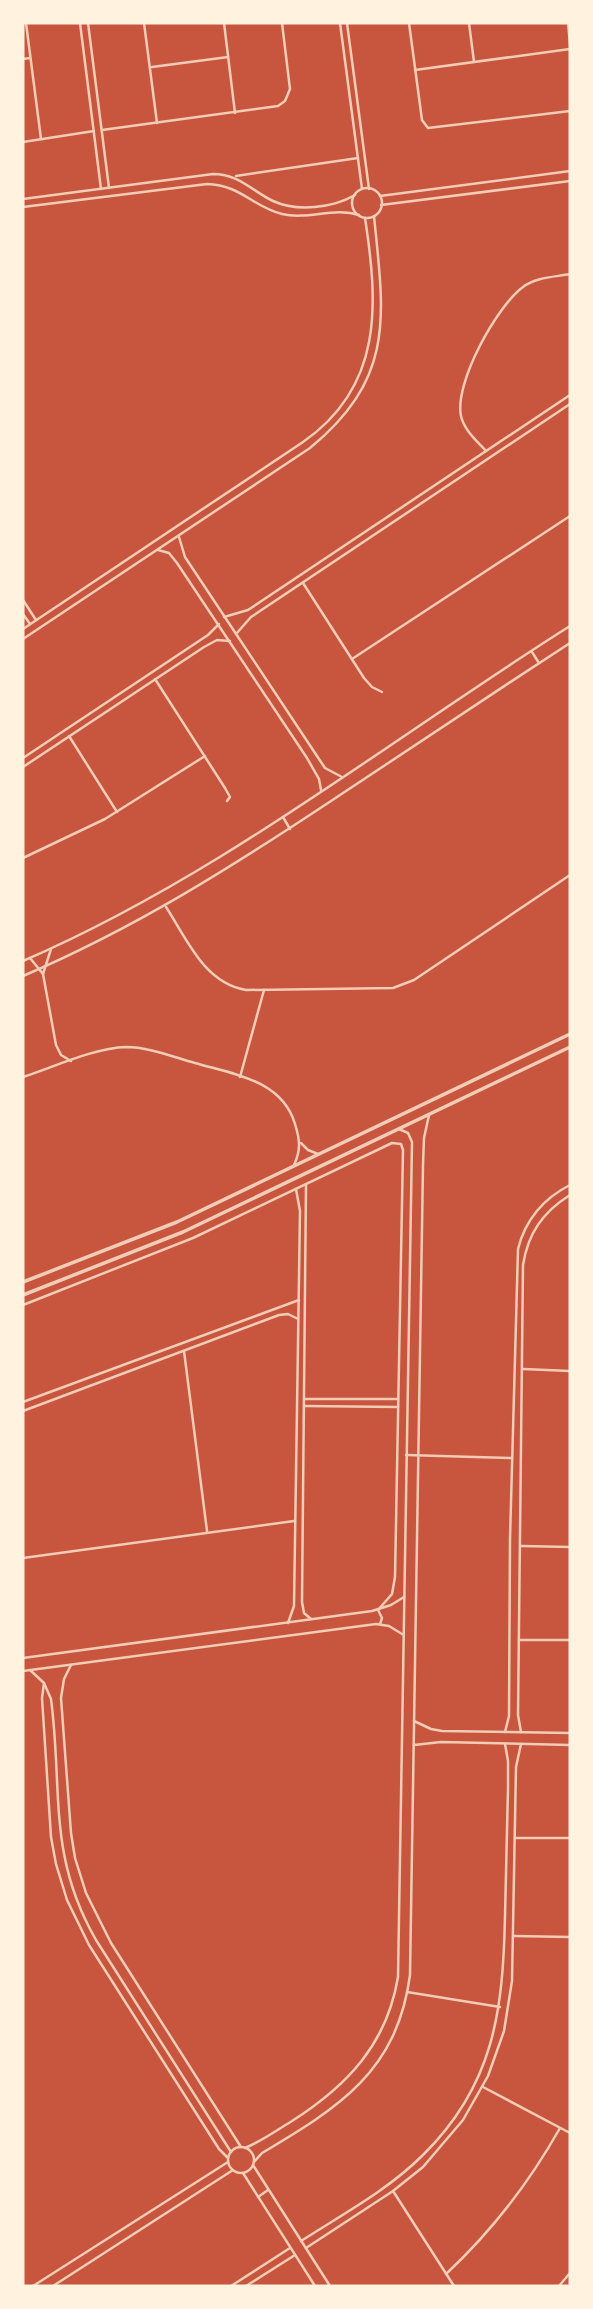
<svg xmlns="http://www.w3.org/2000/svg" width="593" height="2309" font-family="Spectral,serif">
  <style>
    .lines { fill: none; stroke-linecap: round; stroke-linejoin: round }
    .minor { stroke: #f1ccb7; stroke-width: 2.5 }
    .tertiary { stroke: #f1ccb7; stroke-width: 3.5 }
  </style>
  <rect width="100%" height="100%" fill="#c8553d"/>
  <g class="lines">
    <g class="minor">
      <path d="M26,23L41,139"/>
      <path d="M80,23L101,189"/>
      <path d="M88,23L109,188"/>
      <path d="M144,23L157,123"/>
      <path d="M224,23L235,113"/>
      <path d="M340,23L362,189"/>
      <path d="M347,23L369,189"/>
      <path d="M409,23L422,120L428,128L570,111"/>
      <path d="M469,23L474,62"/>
      <path d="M568,23L570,45"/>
      <path d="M23,59L30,58"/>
      <path d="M152,67L228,57"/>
      <path d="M415,70L570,49"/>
      <path d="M102,130L278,106L285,101L290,89L282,23"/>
      <path d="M23,142L94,131"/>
      <path d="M236,176L358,158"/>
      <circle cx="367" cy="203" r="15"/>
      <path d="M380,196L570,171"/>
      <path d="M23,199L213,174C239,174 252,191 273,201C297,212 333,208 355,195"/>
      <path d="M381,205L570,181"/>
      <path d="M23,207L207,184C241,185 253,207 282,214C308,220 334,207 359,215"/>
      <path d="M486,451C477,441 464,430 461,416C454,383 497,306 523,287C536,277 555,277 570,274"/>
      <path d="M179,537L185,557L315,753L325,768L342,777"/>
      <path d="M158,550L169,553L177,563L307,758L319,779L321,790"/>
      <path d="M303,583L364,678L372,687L382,692"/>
      <path d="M23,600L36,620"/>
      <path d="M23,614L30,624"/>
      <path d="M224,617L248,610L570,395"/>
      <path d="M23,629L303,442C384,386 378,303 365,218"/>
      <path d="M236,634L251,617L570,404"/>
      <path d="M23,639L310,448C396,377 384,316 374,216"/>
      <path d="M532,652L539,663"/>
      <path d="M352,659L570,516"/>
      <path d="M155,679L225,788L230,797L227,801"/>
      <path d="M69,736L117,812"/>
      <path d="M23,758L208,635L219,624"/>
      <path d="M23,767L204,647L217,640L230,641"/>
      <path d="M283,817L290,829"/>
      <path d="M23,858L105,819L205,756"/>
      <path d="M166,907C187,939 204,983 246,990L393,988L414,980L570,875"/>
      <path d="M51,949L43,974L56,1045L61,1055L71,1061"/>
      <path d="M30,958L43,974"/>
      <path d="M23,961C220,876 389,740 570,626"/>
      <path d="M23,976C135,928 230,868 331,801C411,748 490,695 570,643"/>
      <path d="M23,1077C54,1067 94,1048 126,1047C149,1047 173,1057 195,1063C233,1074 282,1080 295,1124C300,1140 301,1150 294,1165"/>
      <path d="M240,1077L264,990"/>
      <path d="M301,1143L308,1150L318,1154"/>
      <path d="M306,1185L302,1602L304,1613L311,1619"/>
      <path d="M23,1305L193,1238L392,1143L401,1144L403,1150L395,1577L392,1594L378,1610L382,1618L380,1624"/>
      <path d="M184,1351L207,1531"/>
      <path d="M523,1369L570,1371"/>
      <path d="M305,1399H398"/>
      <path d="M23,1402L299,1300"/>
      <path d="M305,1406L398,1407"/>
      <path d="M23,1411L279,1315L288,1314L298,1319"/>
      <path d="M406,1455L511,1458"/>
      <path d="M521,1546L570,1547"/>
      <path d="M23,1558L294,1521"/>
      <path d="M288,1623L294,1606L300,1211L296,1189"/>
      <path d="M519,1640H570"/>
      <path d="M23,1658L372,1611L391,1605L404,1597"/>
      <path d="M71,1665L64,1679L61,1698L71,1833L75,1858L86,1893L111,1943L241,2147"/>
      <path d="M30,1670L44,1683L51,1699C63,1790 47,1855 96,1940L231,2152"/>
      <path d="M23,1671L376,1624L389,1626L402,1634"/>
      <path d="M44,1683L42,1698L51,1837L56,1864L67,1900L89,1945L219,2149L228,2158"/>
      <path d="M414,1721L431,1729L442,1731L570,1733"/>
      <path d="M505,1732L509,1716L510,1539L518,1249C525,1220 544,1198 570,1185"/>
      <path d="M521,1732L518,1715L523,1265C528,1233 543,1212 570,1195"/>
      <path d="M414,1745L441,1742L570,1745"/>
      <path d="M515,1838H570"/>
      <path d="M514,1936L570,1937"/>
      <path d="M407,1992L500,2007"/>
      <path d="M483,2087L570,2133"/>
      <circle cx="241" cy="2160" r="13"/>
      <path d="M245,2148C262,2141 277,2130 292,2121C347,2086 387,2044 398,1977L412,1142L408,1133L399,1129"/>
      <path d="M254,2162L262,2153C339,2107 397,2072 410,1975L423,1165L424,1138L429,1115"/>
      <path d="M253,2165L330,2286"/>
      <path d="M243,2173L315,2286"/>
      <path d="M393,2191L454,2286"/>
      <path d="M258,2197L268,2190"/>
      <path d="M301,2241C343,2214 388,2190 423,2155C494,2085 503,2011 505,1916C506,1873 507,1831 508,1788V1761L505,1744"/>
      <path d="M306,2248L393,2191L423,2167L463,2120L488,2076L504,2031L512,1981L516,1767L521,1744"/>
      <path d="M446,2274C492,2231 529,2183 560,2128"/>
      <path d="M33,2286L228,2162"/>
      <path d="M53,2286L233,2170"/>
      <path d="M231,2286L290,2248"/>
      <path d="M246,2286L295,2255"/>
      <path d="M559,2286L570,2273"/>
    </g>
    <g class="tertiary">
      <path d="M23,1282L177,1222L570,1034"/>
      <path d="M23,1295L183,1232L570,1047"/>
    </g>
  </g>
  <rect width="593" height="2309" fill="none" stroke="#fff3e0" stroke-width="49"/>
</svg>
